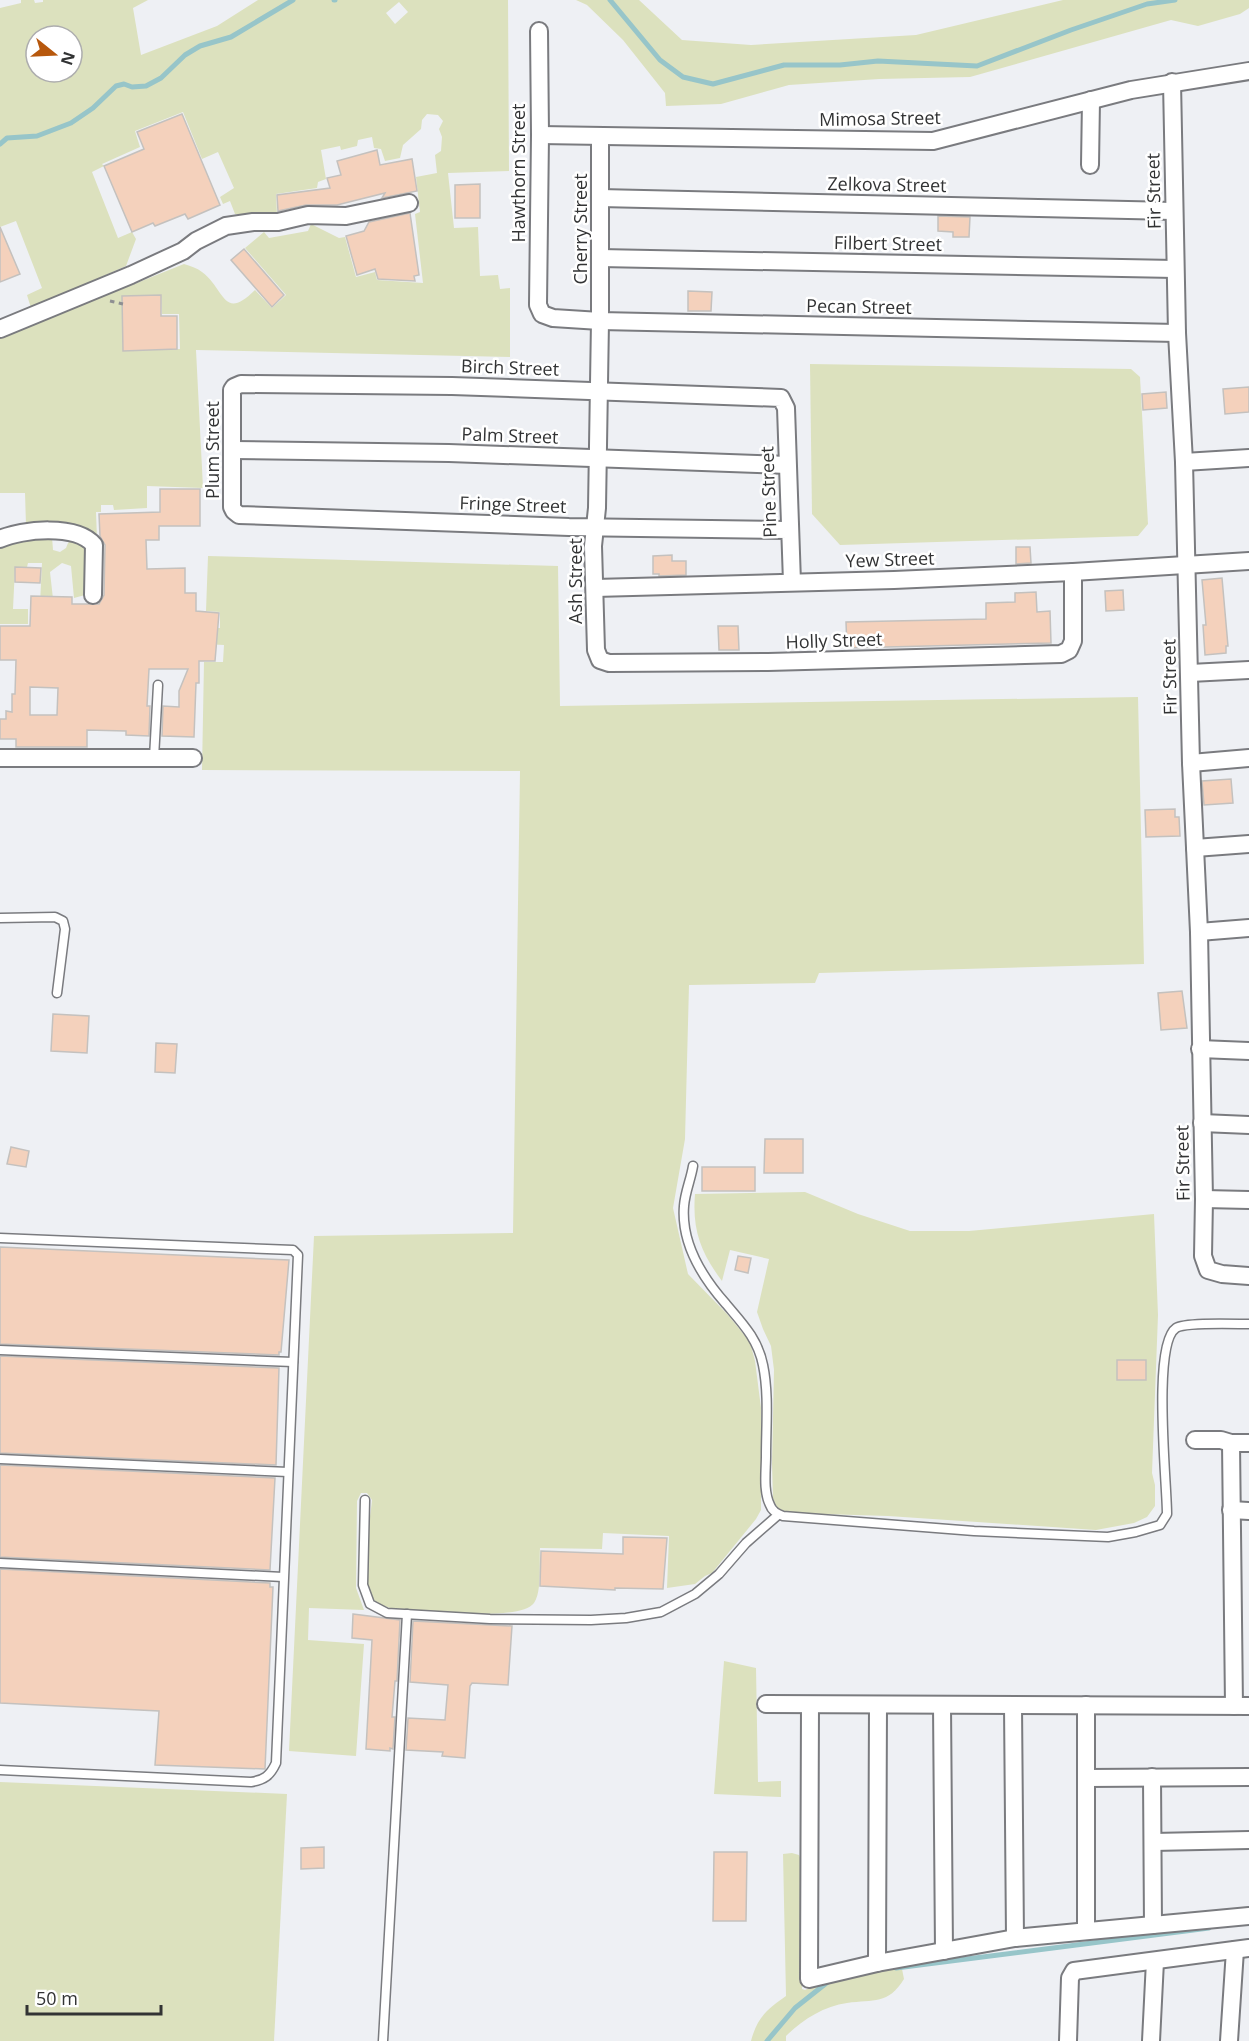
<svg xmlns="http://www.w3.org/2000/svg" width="1249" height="2041" font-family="'Open Sans',sans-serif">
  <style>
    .green { fill: #dce1be; fill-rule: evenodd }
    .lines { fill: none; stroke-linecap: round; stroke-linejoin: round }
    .stream { stroke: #97c5c9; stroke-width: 5 }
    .building { fill: #f4d1bc; stroke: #c4c1be; stroke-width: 1.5; fill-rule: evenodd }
    .service-casing { stroke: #7a7b7f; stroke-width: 11 }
    .minor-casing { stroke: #7a7b7f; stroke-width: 20 }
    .path { stroke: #8e8f92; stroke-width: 3; stroke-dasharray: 4.5 4.5; stroke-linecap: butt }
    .service { stroke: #fff; stroke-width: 8 }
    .minor { stroke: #fff; stroke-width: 16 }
    .labels { text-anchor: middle; stroke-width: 5; stroke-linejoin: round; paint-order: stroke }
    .street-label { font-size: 18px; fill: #323334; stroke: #fff }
  </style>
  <rect width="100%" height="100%" fill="#eef0f4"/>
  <g class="green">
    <path d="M21,0H34L35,3L43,2V0H148L133,8L141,55L217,26L258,0H508L509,171L448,173L454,228L478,227L480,276L498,275L500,289L510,288V357L196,350L203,488L147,486V508L114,510L113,505H101V512H96L97,539L26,525L25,493H0V338L184,264C190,266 197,268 202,272C225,289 223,322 255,290L272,308L286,295L245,248L264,232L269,238L308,231L311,224L339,238L345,237L356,277L375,272L377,280L423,283L415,214L420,212L416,177L437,173L435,155L441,151L442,137L439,129L443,121L438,115L427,114L422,120L421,129L403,145L400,158L385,161L381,149L374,148L372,137L358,140L357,146L341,150L340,146L321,150L326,179L318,182L317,188L276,194L277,215L235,214L230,201L223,204L220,197L234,188L218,152L202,159L183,112L135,131L140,147L102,164L104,166L92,172L118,238L132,232L136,239L126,266L31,308L27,295L42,288L16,221L0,227V8L21,3ZM399,2L408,12L395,24L386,13ZM36,36H72V72H36ZM161,295L162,314H179L180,349L123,350V296Z"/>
    <path d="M576,0H639L682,40L751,45L916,35L1063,0H1249V8L1240,14L1198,26L1171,20L970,77L879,79L789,85L721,104L666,106L665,93L623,40L587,5Z"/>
    <path d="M810,364L1131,369L1140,377L1148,524L1138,536L840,545L812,514Z"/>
    <path d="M52,537L53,550L60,552L66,548L68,543L71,541L86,547L85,595L74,598L71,566L62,563L50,572L54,608L40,604L42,563H28L27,567H15L13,609H28V624H0V545L11,539Z"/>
    <path d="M208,556L558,566L560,706L1138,697L1144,964L819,973L815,983L689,985L685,1139L673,1208L688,1274L728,1315L750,1342L755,1361L761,1408V1510L756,1519L712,1573L705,1576L695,1584L667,1588L669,1536L603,1533L602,1549L540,1548C539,1562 542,1592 534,1603C519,1623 416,1610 390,1608C386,1606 380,1605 376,1602C357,1588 370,1523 372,1500L367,1493H361L357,1501L356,1588L364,1610L309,1608L308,1640L364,1644L356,1756L289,1751L314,1236L513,1233L520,771L202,770L204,662H223L224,645L204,644L205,628H220V612L206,611Z"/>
    <path d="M805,1192L858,1214L910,1231H969L1154,1214L1158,1315L1152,1473L1155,1485V1506L1147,1517L1134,1523L1096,1530L888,1516L790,1513L777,1508L773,1498L772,1464L774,1370L771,1346L763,1329L757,1312L769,1259L730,1250L722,1281C701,1253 692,1230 695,1194Z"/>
    <path d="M724,1661L756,1668L758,1782L781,1781V1797L714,1794Z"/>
    <path d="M0,1782L287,1794L274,2041H0Z"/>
    <path d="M792,1853L799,1855L801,1860L802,1989L805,1990L817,1984L901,1964L904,1979C888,2005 874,1999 847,2003C824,2006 802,2020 786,2036V2041H751C757,2018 767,2009 786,1996L783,1854Z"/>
  </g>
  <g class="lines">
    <g class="stream">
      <path d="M334,0H335"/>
      <path d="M610,0L660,60L683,77L713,84L784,65H840L878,61L977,66L1071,30L1147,4L1175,0"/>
      <path d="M0,144L7,138L37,136L71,123L93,108L116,86L124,84L132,87L146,86L161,78L185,55L200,46L231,37L293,0"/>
      <path d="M896,1968L1209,1928"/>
      <path d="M767,2041L795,2008L829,1981"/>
    </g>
  </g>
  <g class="building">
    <path d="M182,114L220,205L188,219L185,214L155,226L153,223L132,232L104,166L144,149L137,132Z"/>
    <path d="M377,150L380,165L412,159L417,191L382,198L385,193L337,205H306L278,211L277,195L330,188L327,178L341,175L337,161Z"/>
    <path d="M480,184V218H455V185Z"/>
    <path d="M410,213L419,275L414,276L415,281L378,279L375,269L357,275L346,236L364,231L369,222Z"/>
    <path d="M938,216L970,217L969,237H953V232L938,231Z"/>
    <path d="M0,227L20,274L0,282Z"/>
    <path d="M244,249L284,295L272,307L231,260Z"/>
    <path d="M688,291L712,292L711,311H688Z"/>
    <path d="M161,295V316H177V349L123,351L122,296Z"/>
    <path d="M1249,387V412L1225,414L1223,389Z"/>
    <path d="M1166,392L1167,408L1143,410L1142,394Z"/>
    <path d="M160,489H200V526H159V540H146L147,569L185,568V593H196V611L219,613L215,661H199V683H196L194,737L162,736L163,706L179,707V691L188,669H149L147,706H150L149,736L126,735V731L87,730V747H16V739H0V719H6V711L12,712V694H15L16,660H0V626H30L31,596L72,597V604H99L104,595L105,545L100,536L99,514L160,512ZM30,687L58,688L57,715H30Z"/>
    <path d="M1016,547H1030L1031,563L1016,564Z"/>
    <path d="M672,555V561H686V575L659,576V574H653V556Z"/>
    <path d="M15,567L41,568L40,583L15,582Z"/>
    <path d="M1222,578L1228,646H1226V653L1205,655L1203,625H1206L1202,580Z"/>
    <path d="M1123,590L1124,610L1106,611L1105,591Z"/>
    <path d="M1036,592L1037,612L1050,611L1051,643L847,648L846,622L986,619V603L1015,602V593Z"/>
    <path d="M718,626H738L739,650H719Z"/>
    <path d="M1231,779L1233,803L1204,805L1202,781Z"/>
    <path d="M1175,809V817H1179L1180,836L1146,837L1145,810Z"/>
    <path d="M1182,991L1187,1028L1161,1030L1158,993Z"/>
    <path d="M53,1014L89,1016L87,1053L51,1051Z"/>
    <path d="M156,1043L177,1044L175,1073L155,1072Z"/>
    <path d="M765,1139H803V1173H764Z"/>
    <path d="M11,1147L29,1151L26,1167L7,1164Z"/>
    <rect x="702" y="1167" width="53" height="24"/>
    <path d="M0,1247L289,1260L281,1352H279V1355L0,1344Z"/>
    <path d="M738,1256L751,1258L748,1273L735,1270Z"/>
    <path d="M0,1356L279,1368L276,1465L0,1453Z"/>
    <rect x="1117" y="1360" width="29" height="20"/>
    <path d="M0,1465L275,1478L270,1570L0,1557Z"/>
    <path d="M623,1537L667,1538L663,1589L615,1588V1590L540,1586L541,1551L623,1554Z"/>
    <path d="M0,1569L270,1583V1587H273L265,1769L155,1765L159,1711L0,1703Z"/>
    <path d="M353,1614L400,1620L397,1681H395L392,1717H395L393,1749L390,1748V1751L366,1749L372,1640L352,1638Z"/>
    <path d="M413,1621L512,1626L508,1685L472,1683L470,1686L465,1758L442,1756L443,1752L406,1750L408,1718L445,1720L448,1685L410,1682Z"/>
    <path d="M324,1847V1868L301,1869V1848Z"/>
    <path d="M714,1852H747L746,1921H713Z"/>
  </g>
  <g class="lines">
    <defs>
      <g id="service">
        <path d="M154,758L158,685"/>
        <path d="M0,918L55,917L63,921L65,929L57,993"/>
        <path d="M693,1166C691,1179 685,1192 684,1206C681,1242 702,1277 726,1304C742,1323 758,1339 763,1365C769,1394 766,1426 766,1456C766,1471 763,1491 770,1505C772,1511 777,1514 783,1516L974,1531L1108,1537L1136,1532L1160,1525L1167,1514C1167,1483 1152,1344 1176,1328C1185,1322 1235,1324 1249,1324"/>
        <path d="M0,1238L293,1250L298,1255L276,1763C270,1776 264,1780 251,1782L0,1770"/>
        <path d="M0,1350L293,1362"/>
        <path d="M0,1459L288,1472"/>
        <path d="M365,1500L363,1585L370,1604L387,1613L490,1619L591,1620L626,1618L661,1612L695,1594L719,1574L746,1543L778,1515"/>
        <path d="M0,1563L283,1577"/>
        <path d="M383,2041L407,1614"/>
      </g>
      <g id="minor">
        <path d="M539,31L540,135L538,305L542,314L553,318L600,321L1177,333"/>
        <path d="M1172,82L1177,333L1184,462L1191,763L1199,932L1204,1199L1203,1256L1208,1270L1222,1274L1249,1276"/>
        <path d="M540,135L933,141L1131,90L1249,71"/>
        <path d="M600,136V321L597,508L593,546L596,650L600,660L609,663L768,662L1061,654L1069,650L1073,641V572"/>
        <path d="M1090,165L1091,100"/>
        <path d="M600,198L1173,211"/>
        <path d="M600,258L1175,269"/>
        <path d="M0,329L131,275L183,251L196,241L226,226L253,222H278L308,215L346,216L409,203"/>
        <path d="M233,450L449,453L787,465"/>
        <path d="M1184,462L1249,458"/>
        <path d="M789,530L569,527L239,515L234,511L232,507V390L234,387L241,384L452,386L781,398L786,408L792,582"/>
        <path d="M0,539C22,529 77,524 94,545L93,595"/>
        <path d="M595,588L894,580L1073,572L1249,561"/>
        <path d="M1190,673L1249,670"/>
        <path d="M0,758H193"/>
        <path d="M1191,763L1249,758"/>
        <path d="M1195,848L1249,844"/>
        <path d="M1199,932L1249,928"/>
        <path d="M1200,1049L1249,1051"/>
        <path d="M1202,1123L1249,1125"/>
        <path d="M1204,1199L1249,1200"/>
        <path d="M1195,1440H1221L1231,1443H1249"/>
        <path d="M1231,1443L1234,1706"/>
        <path d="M1231,1510L1249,1511"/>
        <path d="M766,1704L1249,1706"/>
        <path d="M810,1705L809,1979L877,1963L1015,1938L1249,1916"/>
        <path d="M942,1705L944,1951"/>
        <path d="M1013,1705L1015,1938"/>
        <path d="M1152,1777L1153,1925"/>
        <path d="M1086,1778L1249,1777"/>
        <path d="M1153,1842L1249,1840"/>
        <path d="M1086,1930V1705"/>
        <path d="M877,1963L878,1705"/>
        <path d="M1068,2041L1070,1978L1074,1971L1249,1948"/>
        <path d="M1151,2041L1155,1961"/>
        <path d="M1229,2041L1235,1950"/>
      </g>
    </defs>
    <use href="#service" class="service-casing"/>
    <use href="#minor" class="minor-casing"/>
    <path class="path" d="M110,301L123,304"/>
    <use href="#service" class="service"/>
    <use href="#minor" class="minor"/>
  </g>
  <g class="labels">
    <g class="street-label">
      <text transform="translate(880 119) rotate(-1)" y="6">Mimosa Street</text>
      <text transform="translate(519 173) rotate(-90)" y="6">Hawthorn Street</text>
      <text transform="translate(887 185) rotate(1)" y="6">Zelkova Street</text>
      <text transform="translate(1154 191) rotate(-91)" y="6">Fir Street</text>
      <text transform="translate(581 229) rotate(-90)" y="6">Cherry Street</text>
      <text transform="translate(888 244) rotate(1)" y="6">Filbert Street</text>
      <text transform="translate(859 307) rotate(1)" y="6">Pecan Street</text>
      <text transform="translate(510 368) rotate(2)" y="6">Birch Street</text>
      <text transform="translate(510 436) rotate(2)" y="6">Palm Street</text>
      <text transform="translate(213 450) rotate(-90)" y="6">Plum Street</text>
      <text transform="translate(769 492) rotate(-92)" y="6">Pine Street</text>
      <text transform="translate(513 505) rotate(2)" y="6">Fringe Street</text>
      <text transform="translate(890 560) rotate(-2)" y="6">Yew Street</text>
      <text transform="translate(576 581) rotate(-90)" y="6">Ash Street</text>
      <text transform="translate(834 641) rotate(-2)" y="6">Holly Street</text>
      <text transform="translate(1170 677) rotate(-91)" y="6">Fir Street</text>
      <text transform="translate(1183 1163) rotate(-91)" y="6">Fir Street</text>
    </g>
  </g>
  <g transform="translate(54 54) rotate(108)"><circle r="28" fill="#ffffff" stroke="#adadae" stroke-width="1.5"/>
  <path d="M0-4.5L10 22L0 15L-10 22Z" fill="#b7580d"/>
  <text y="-9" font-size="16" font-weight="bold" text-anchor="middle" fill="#323334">N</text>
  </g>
  <path d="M27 2005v9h134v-9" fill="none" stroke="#323334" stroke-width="3"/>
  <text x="36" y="2005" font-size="18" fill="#323334" stroke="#ffffff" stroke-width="4.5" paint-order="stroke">50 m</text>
</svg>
